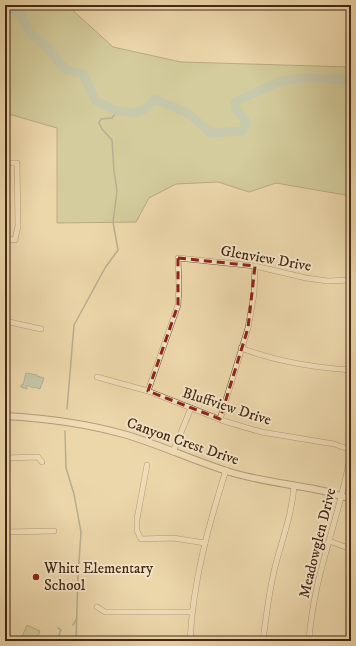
<svg xmlns="http://www.w3.org/2000/svg" width="356" height="646" font-family="'IM FELL DW Pica',serif">
  <style>
    .green { fill: #b6bf8b; stroke: #7d7450 }
    .water { fill: #99b8ae; stroke: #777e70 }
    .lines { fill: none; stroke-linecap: round; stroke-linejoin: round }
    .stream { stroke: #777e70; stroke-width: 1.5 }
    .river { stroke: #99b8ae; stroke-width: 9 }
    .minor-casing { stroke: #6e543a; stroke-width: 6 }
    .tertiary-casing { stroke: #6e543a; stroke-width: 8 }
    .minor { stroke: #f3e5c8; stroke-width: 5 }
    .tertiary { stroke: #f3e5c8; stroke-width: 6 }
    .marked { fill: none; stroke: #8f2418; stroke-width: 3; stroke-dasharray: 8 5; stroke-linejoin: round }
    .poi-dot { fill: #8f2418; stroke: #f3e5c8; stroke-width: 1.5 }
    .labels { text-anchor: middle; stroke-width: 4; stroke-linejoin: round; paint-order: stroke }
    .street-label { font-size: 15px; fill: #442814; stroke: #f3e5c8 }
    .poi-label { font-size: 15px; fill: #442814; stroke: #f3e5c8; text-anchor: start }
  </style>
  <rect width="100%" height="100%" fill="#ecd7ab"/>
  <filter id="stains"><feTurbulence type="fractalNoise" baseFrequency=".005" numOctaves="4"/><feColorMatrix values="0 0 0 0 .2 0 0 0 0 .09 0 0 0 0 .02 0 0 0 .5 -.17"/></filter>
  <radialGradient id="worn" r=".72"><stop offset=".6" stop-color="#630" stop-opacity="0"/><stop offset="1" stop-color="#630" stop-opacity=".3"/></radialGradient>
  <g class="green">
    <path d="M5,5H67L113,47L181,62L351,67V196L276,183L249,192L218,182L176,184L149,198L136,222L57,223V128L5,113Z"/>
    <path d="M27,625L40,631L36,641H26L21,639Z"/>
  </g>
  <path class="water" d="M26,373L37,375V376L44,378L40,389L34,387L33,388L27,385V389L21,387V385H23Z"/>
  <g class="lines">
    <g class="stream">
      <path d="M67,409L74,325L105,268L118,250L113,222L117,191L114,171L112,140L102,129L99,123L101,119L112,118L117,111"/>
      <path d="M65,431L66,468L74,494L81,532L78,576L76,641"/>
      <path d="M73,625L77,618"/>
      <path d="M58,641L60,632L61,630L58,628"/>
    </g>
    <path class="river" d="M5,7L11,8L21,15L29,32L43,43L65,69L83,74L96,101L117,111L136,113L144,109L155,99L189,114L211,133L242,131L247,123L236,109L235,102L283,80L309,78L351,80"/>
    <defs>
      <g id="minor">
        <path d="M5,163H17L18,226L15,240L5,239"/>
        <path d="M5,321L41,329"/>
        <path d="M351,336V392"/>
        <path d="M241,348C278,362 312,367 350,370"/>
        <path d="M97,377L148,391L224,421L261,432L334,444L351,450"/>
        <path d="M148,391L178,305L179,286L178,258L255,266L306,278L328,281L351,280"/>
        <path d="M220,419L248,328L254,294L255,266"/>
        <path d="M173,452L191,408"/>
        <path d="M5,458L38,457L42,462"/>
        <path d="M147,465L137,519V531L141,539L173,538L205,543"/>
        <path d="M5,532L54,531"/>
        <path d="M329,541L351,549"/>
        <path d="M97,607L105,612H192"/>
        <path d="M190,641C193,581 208,527 226,470"/>
        <path d="M263,641C266,616 269,592 275,567C282,540 292,514 294,486"/>
        <path d="M309,641C313,575 341,515 351,451"/>
      </g>
      <path id="tertiary" d="M5,416C46,418 88,424 127,435C163,446 197,462 233,473C261,481 290,484 319,490C330,492 340,496 351,499"/>
    </defs>
    <use href="#minor" class="minor-casing"/>
    <use href="#tertiary" class="tertiary-casing"/>
    <use href="#minor" class="minor"/>
    <use href="#tertiary" class="tertiary"/>
  </g>
  <path d="M0 0H356V646H0ZM178,258L255,266L248,328L220,419L148,391L178,305Z" fill="#ecd7ab" fill-opacity=".55" fill-rule="evenodd"/>
  <path class="marked" d="M178,258L255,266L248,328L220,419L148,391L178,305Z"/>
  <circle class="poi-dot" cx="36" cy="577" r="4"/>
  <g class="labels">
    <g class="street-label">
      <text transform="translate(266 258) rotate(10)" y="5">Glenview Drive</text>
      <text transform="translate(227 406) rotate(18)" y="5">Bluffview Drive</text>
      <text transform="translate(183 441) rotate(19)" y="5">Canyon Crest Drive</text>
      <text transform="translate(317 543) rotate(-76)" y="5">Meadowglen Drive</text>
    </g>
    <g class="poi-label">
      <text x="44" y="573">Whitt Elementary<tspan x="44" dy="17">School</tspan></text>
    </g>
  </g>
  <rect width="356" height="646" fill="none" stroke="#ecd7ab" stroke-width="20"/>
  <rect x="6" y="6" width="344" height="634" fill="none" stroke="#442814" stroke-width="2"/>
  <rect x="10" y="10" width="336" height="626" fill="none" stroke="#442814"/>
  <rect width="100%" height="100%" filter="url(#stains)"/>
  <rect width="100%" height="100%" fill="url(#worn)"/>
</svg>
